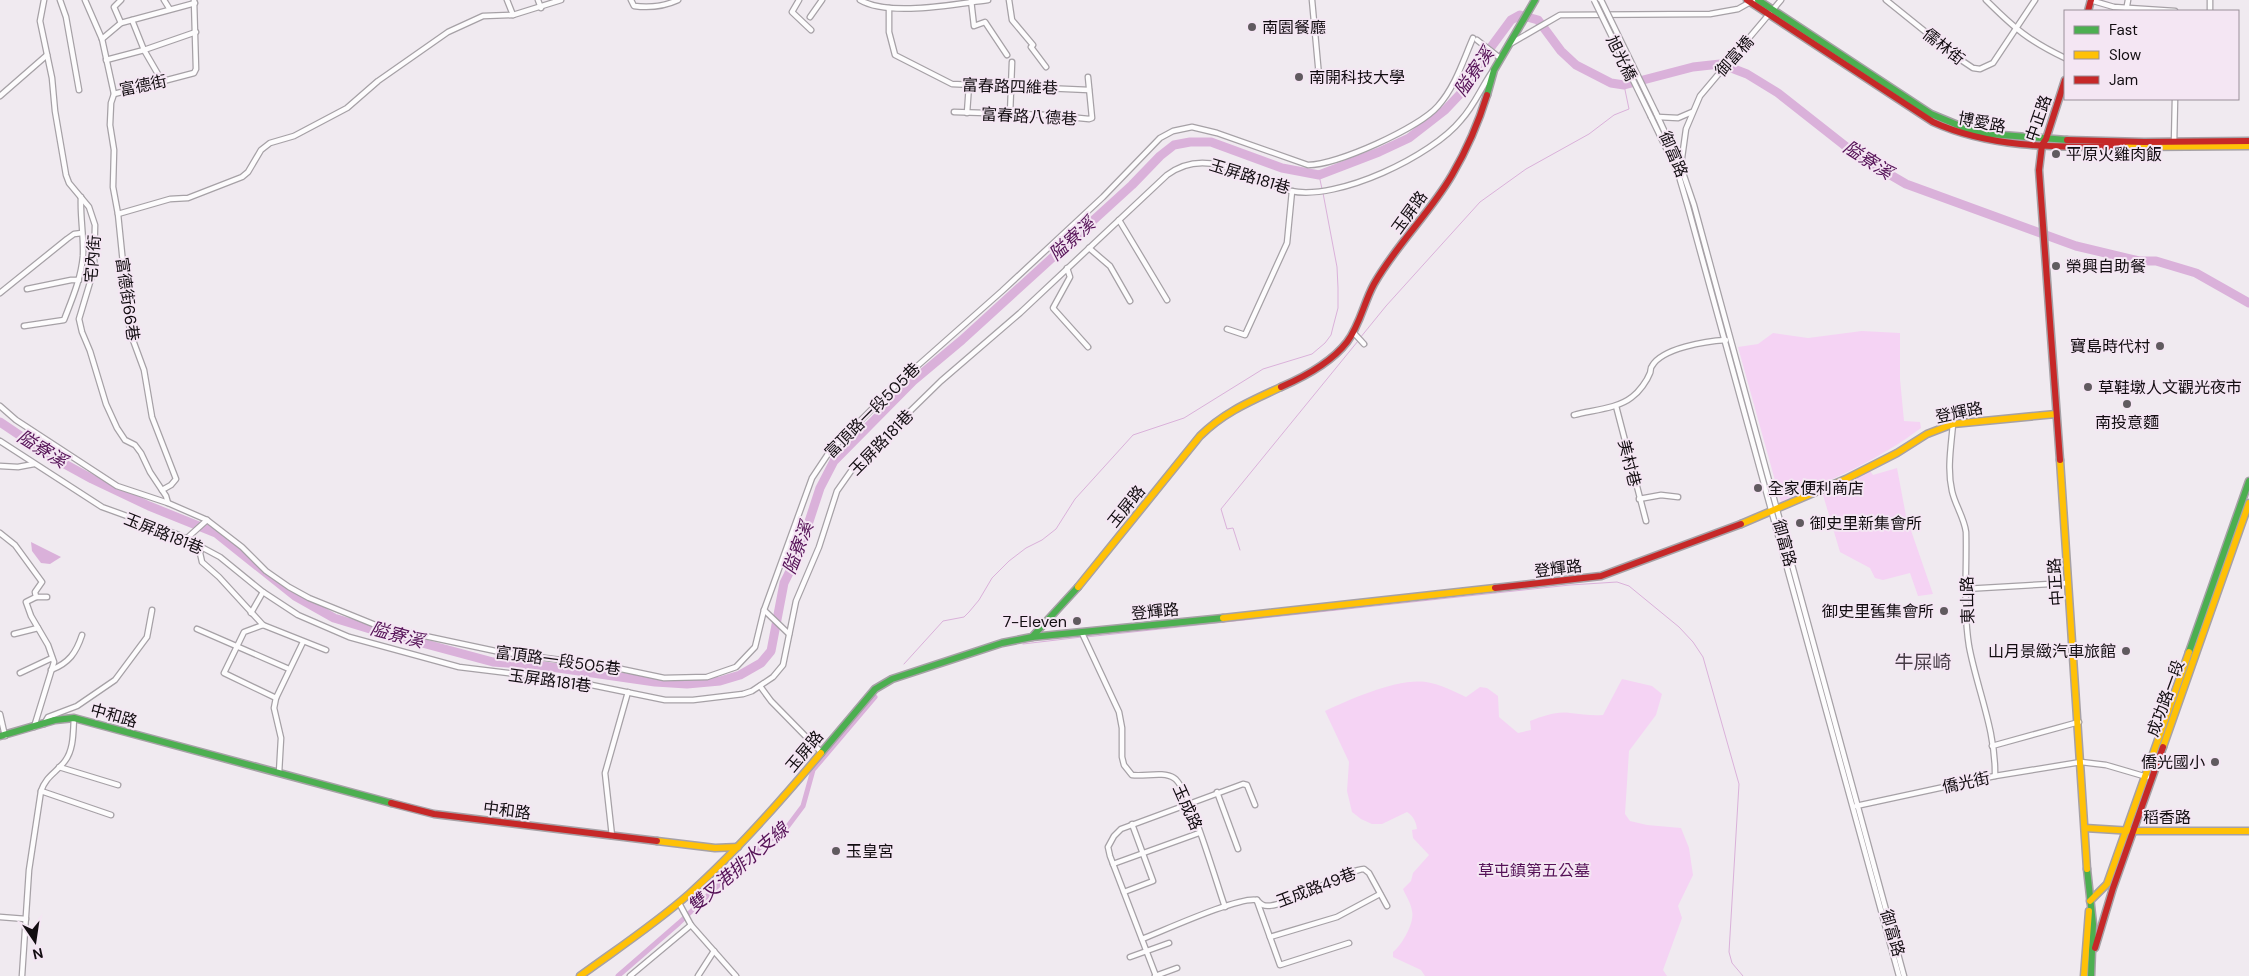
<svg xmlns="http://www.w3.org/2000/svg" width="2249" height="976" font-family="'DM Sans','Noto Sans TC',sans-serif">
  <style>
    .green { fill: #f5d3f4 }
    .water { fill: #dab1da }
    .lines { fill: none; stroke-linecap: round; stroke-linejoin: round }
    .stream { stroke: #dab1da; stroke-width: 1 }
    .canal { stroke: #dab1da; stroke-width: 5 }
    .river { stroke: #dab1da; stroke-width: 9 }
    .street-casing { stroke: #a6a1a6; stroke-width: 7 }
    .fast-casing { stroke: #a6a1a6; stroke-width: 9 }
    .slow-casing { stroke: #a6a1a6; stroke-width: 9 }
    .jam-casing { stroke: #a6a1a6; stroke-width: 9 }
    .street { stroke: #fdfcfd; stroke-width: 4.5 }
    .fast { stroke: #4caf50; stroke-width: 6 }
    .slow { stroke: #ffc107; stroke-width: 6 }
    .jam { stroke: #c62828; stroke-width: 6 }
    .street-bridge-casing { stroke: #a6a1a6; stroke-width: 7; stroke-linecap: butt }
    .street-bridge { stroke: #fdfcfd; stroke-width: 4.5 }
    .poi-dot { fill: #605a5f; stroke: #f4e6f3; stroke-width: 2 }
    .labels { text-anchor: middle; stroke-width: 4; stroke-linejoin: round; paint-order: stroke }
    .poi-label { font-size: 16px; fill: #120d11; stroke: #f4e6f3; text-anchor: start }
    .street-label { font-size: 16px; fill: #120d11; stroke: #f4e6f3 }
    .park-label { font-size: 16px; fill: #551257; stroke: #f4e6f3 }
    .water-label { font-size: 18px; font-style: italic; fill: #551257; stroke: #f4e6f3 }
    .quarter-label { font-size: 19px; fill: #463b45; stroke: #f4e6f3 }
  </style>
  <rect width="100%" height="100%" fill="#f0eaf0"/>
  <g class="green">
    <path d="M1862,331L1900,333V379L1904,421L1920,422L1921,428C1879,460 1829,481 1781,502L1738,347L1758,344L1773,333L1808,338Z"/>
    <path d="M1897,468L1906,516L1933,594L1918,596L1910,573L1883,580L1875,578L1870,568L1840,552L1823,495L1870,471L1873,475Z"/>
    <path d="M1622,679L1652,686L1662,694L1656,715L1629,751L1625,814L1630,821L1647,825L1681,828L1689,848L1693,875L1678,906L1682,918L1663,970L1667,976H1425L1421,970L1393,957V952C1402,945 1415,922 1412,911C1411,903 1406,896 1403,889L1411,881L1413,873L1429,855L1413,838L1412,830L1417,829C1416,821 1413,816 1407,812L1382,824H1372L1361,819L1352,812L1347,791L1349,762L1325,711C1351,699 1397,678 1426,682C1439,684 1454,691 1466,697L1480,687L1487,688L1498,696L1499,717L1518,733L1531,730L1530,721C1543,716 1557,711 1570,713C1582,714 1591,716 1603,715Z"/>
  </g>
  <path class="water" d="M31,542L61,557L50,564L41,563L32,551Z"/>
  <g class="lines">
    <g class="stream">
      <path d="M1319,175L1322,189"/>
      <path d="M1360,338L1386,306L1480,202L1526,169L1589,134L1614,115L1629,109L1624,85"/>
      <path d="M1240,550L1233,528L1227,529L1221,509L1358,341"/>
      <path d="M1086,637L1570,585L1617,582L1629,586L1679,627L1693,642L1703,657L1739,784L1729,952L1732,963L1743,976"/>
      <path d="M1023,644L1082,637"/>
      <path d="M904,664L943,621L964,617L969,612L979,600L992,578L1009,561L1026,548L1042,540L1056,529L1075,499L1133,435L1184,418L1263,369L1312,354L1325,343L1331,335L1333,327L1338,308V288L1337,267L1323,193"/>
    </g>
    <path class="canal" d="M618,976L679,923L749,856L788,826L803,806L813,770L875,697"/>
    <path class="river" d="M0,422L52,457L92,479L149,506L216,533L295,596L334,618L370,629L493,662L544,666L655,682L687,684L720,681L740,675L761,663L771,651L784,583L798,555L820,488L834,461L913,381L962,340L1132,185L1160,156L1174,145L1190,142H1211L1282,168L1319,175L1379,152L1409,138L1445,110L1463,91L1480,62L1511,20L1520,15L1538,20L1561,51L1576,65L1611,83L1624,85L1693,67L1720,64L1726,66L1747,74L1778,93L1858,156L1906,184L2076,246L2139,261H2156L2196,273L2249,303"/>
    <defs>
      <g id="street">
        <path d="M44,0L40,21L52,78L55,111L66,175L69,183L89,207L95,225L94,269L79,319L82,332L90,351L106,404L117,428L125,440L135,445L141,453L150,472L166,496L168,503"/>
        <path d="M60,0L66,17L79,90"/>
        <path d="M85,0L102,39L114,94L111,103L110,125L114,150L113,187L118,214L130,332L144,370L152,417L176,479L171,485L162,490"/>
        <path d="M164,0L169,8"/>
        <path d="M507,0L513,15"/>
        <path d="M538,0L541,8"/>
        <path d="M631,0L634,6C649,8 665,6 678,0"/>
        <path d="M799,0L792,12L811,30"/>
        <path d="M860,0C889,17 954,4 988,0"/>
        <path d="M971,0L974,26L985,22L1007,55"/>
        <path d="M1009,0L1012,20L1033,45L1031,47L1046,67"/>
        <path d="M1312,0L1319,76"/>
        <path d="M1886,0L1958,58L1973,68L1980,69L1993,63L2035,0"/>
        <path d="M1986,0C2014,28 2029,41 2065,58"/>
        <path d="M2090,0L2114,7L2175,11"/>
        <path d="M2210,0V11"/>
        <path d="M889,8V32L895,55L952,84L1089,90"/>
        <path d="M2126,11L2128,0"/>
        <path d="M810,17L822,0"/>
        <path d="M132,20L144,50L162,81"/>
        <path d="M121,23L114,7L121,0"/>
        <path d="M102,39L121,23L195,3"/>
        <path d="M1477,40L1500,58"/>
        <path d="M1510,44L1560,15L1710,14L1738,9L1754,0"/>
        <path d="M106,60L144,50L196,32"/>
        <path d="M114,94L194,73L196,69L194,0"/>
        <path d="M0,96L47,55"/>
        <path d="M954,112L1048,115L1089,119L1092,118L1088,77"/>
        <path d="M967,113L969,85"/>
        <path d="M1656,113L1681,167L1694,205L1904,976"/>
        <path d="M1010,115L1012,62"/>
        <path d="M1651,117L1678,173L1688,207L1899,976"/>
        <path d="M1658,117L1678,118L1692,112"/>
        <path d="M2174,144L2175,99"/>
        <path d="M1681,165L1686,129L1700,96L1781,0"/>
        <path d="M118,214L170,199L188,198L242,177L248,172L261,150L270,143L294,136L347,108L378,81L448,32L483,16L513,15L561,0"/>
        <path d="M1119,220L1167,300"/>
        <path d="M1089,248L1110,266L1130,301"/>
        <path d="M1067,268L1070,277L1053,308L1088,347"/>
        <path d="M27,289L71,280H79"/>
        <path d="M0,293L67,239L74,234L82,233"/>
        <path d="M24,326L64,320C72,299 81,279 83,256C84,236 80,217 81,197"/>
        <path d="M1227,329L1245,335L1287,243L1292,191"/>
        <path d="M1353,332L1364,344"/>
        <path d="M0,406L16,420L117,486L168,503L207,520L242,547L266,571L289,587L309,598L378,626L500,652L607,666L664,678L707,677L736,667L755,647L764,610L812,478L830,451L897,384L1002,291L1103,197L1160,138L1173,131L1192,127L1217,133L1308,165C1337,165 1419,128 1438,106C1455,87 1463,61 1473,38"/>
        <path d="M1616,406L1646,521"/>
        <path d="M1574,415C1592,410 1617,409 1632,397C1639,392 1647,381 1650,373C1651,371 1650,368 1652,366C1662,348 1707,341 1726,340"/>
        <path d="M1953,424C1951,447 1947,469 1952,491C1955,505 1964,517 1966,532C1967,570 1963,608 1969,646C1977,689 1996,731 1995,776"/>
        <path d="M0,441L102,507L179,535L220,557L263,592L298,615L349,637L459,667L572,681L665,700H693L743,694L752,691L773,677L783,665L796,601L819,547L837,491L856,464L941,381L1020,313L1167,175C1208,144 1249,181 1291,191C1338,201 1432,156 1461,120C1474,106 1481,88 1492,72"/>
        <path d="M0,466L18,467L34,464"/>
        <path d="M1639,499L1661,495L1678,497"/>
        <path d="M0,533L15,545L42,582L35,592L36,597L26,602L31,616L48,645L54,662L34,727"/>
        <path d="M186,539L207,520"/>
        <path d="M202,548L200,553L202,562L219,577L263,625"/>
        <path d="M1965,589L2068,583"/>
        <path d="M36,597H47"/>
        <path d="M764,610L789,634"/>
        <path d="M251,613L263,592"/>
        <path d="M197,629L289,669"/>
        <path d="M1082,633L1119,712L1122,728V757L1124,765L1132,775C1144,777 1163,771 1174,778C1189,787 1217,885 1225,907"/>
        <path d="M14,634L38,628"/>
        <path d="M51,670C69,663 76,653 82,635"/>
        <path d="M20,673L52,658"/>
        <path d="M760,686L771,701L821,752"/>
        <path d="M276,698L224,673L244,632L263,625L326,650"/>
        <path d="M0,714L5,736"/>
        <path d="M44,724L48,717L77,706L115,680L147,637L152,610"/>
        <path d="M1992,746L2079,722"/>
        <path d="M59,767L118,785"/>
        <path d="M279,773L281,738L274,708L276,698L303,642"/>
        <path d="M41,791L111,815"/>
        <path d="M1217,792L1238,849"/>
        <path d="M1856,806L1995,776L2081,762L2106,765L2147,777"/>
        <path d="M612,836L605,773L628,692"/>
        <path d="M1113,864L1199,833"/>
        <path d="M1124,892L1153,881L1132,824"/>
        <path d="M1257,900C1259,902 1260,904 1263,905C1280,912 1344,870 1364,869L1369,873L1387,906"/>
        <path d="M1257,901L1280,965L1349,943"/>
        <path d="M0,917L26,919"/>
        <path d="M691,925L736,976"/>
        <path d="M1270,937L1337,917L1380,894"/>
        <path d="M1142,939C1163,931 1239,896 1257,900"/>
        <path d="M1130,957L1169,943"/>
        <path d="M22,976L29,870L41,791C46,776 56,773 65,761C74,749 73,732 74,718"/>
        <path d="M630,976L691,925L679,903"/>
        <path d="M698,976L714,951"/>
        <path d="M1155,976L1177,968"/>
        <path d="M1156,976L1110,856L1108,847L1114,836L1121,829L1243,784L1247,785L1255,805"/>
      </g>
      <g id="fast">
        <path d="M1758,0L1931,114L1977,133L2067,140"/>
        <path d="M1487,95L1494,70L1535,0"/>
        <path d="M1032,637L1223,618"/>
        <path d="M2189,652L2249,481"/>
        <path d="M0,736L55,720L74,718L391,803"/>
        <path d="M821,753L875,689L892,679L1002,643L1032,637L1078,587"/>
        <path d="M2087,869L2093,924L2091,976"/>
      </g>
      <g id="slow">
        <path d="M2124,147L2249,146"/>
        <path d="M2060,460L2087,869"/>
        <path d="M1741,524L1846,479L1897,453L1927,434L1953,424L2056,414"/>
        <path d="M1078,587L1200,436C1224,412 1251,401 1281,387"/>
        <path d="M1223,618L1495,588"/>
        <path d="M2163,747L2249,503"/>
        <path d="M2085,828L2133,831H2249"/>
        <path d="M657,841L715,848L738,847"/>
        <path d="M2090,901L2107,884L2189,652"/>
        <path d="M580,976C617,949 655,924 689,894C737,851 780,802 821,753"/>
        <path d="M2084,976L2089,911"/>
      </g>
      <g id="jam">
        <path d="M1747,0L1933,122C1992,149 2060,147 2124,147"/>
        <path d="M2088,11L2091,0"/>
        <path d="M2067,140L2144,142L2249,141"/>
        <path d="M1281,387C1304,377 1331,363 1347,342C1360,325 1364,302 1374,284C1396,245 1430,213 1452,175C1466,151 1479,121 1487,95"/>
        <path d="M2060,460L2039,170L2042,145L2046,139L2065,80"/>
        <path d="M1495,588L1601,576L1741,524"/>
        <path d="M391,803L434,814L657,841"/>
        <path d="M2095,948L2113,888L2163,747"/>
      </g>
    </defs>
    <use href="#street" class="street-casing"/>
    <use href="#fast" class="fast-casing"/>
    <use href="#slow" class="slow-casing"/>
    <use href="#jam" class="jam-casing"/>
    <use href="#street" class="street"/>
    <use href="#fast" class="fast"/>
    <use href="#slow" class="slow"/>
    <use href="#jam" class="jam"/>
    <defs>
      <g id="street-bridge">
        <path d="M1594,0L1651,117"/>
        <path d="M1601,0L1656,113"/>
      </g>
    </defs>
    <use href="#street-bridge" class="street-bridge-casing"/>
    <use href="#street-bridge" class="street-bridge"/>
  </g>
  <g class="poi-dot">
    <circle cx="1252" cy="27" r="5"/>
    <circle cx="1299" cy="77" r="5"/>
    <circle cx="2056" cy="154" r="5"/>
    <circle cx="2056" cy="266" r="5"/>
    <circle cx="2160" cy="346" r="5"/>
    <circle cx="2088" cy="387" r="5"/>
    <circle cx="2127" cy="404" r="5"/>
    <circle cx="1758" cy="488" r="5"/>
    <circle cx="1800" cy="523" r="5"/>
    <circle cx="1944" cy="611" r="5"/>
    <circle cx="1077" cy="621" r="5"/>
    <circle cx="2126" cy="651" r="5"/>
    <circle cx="2215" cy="762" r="5"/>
    <circle cx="836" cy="851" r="5"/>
  </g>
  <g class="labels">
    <g class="poi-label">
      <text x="1262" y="33">南園餐廳</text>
      <text x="1309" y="83">南開科技大學</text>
      <text x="2066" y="160">平原火雞肉飯</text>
      <text x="2066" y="272">榮興自助餐</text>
      <text x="2150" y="352" text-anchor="end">寶島時代村</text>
      <text x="2098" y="393">草鞋墩人文觀光夜市</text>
      <text x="2127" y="428" text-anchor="middle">南投意麵</text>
      <text x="1768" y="494">全家便利商店</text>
      <text x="1810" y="529">御史里新集會所</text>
      <text x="1934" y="617" text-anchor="end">御史里舊集會所</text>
      <text x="1067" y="627" text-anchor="end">7-Eleven</text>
      <text x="2116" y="657" text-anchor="end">山月景緻汽車旅館</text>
      <text x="2205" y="768" text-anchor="end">僑光國小</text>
      <text x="846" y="857">玉皇宮</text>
    </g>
    <g class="street-label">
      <text transform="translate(1944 46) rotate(38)" y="6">儒林街</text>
      <text transform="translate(1734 56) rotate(-48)" y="6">御富橋</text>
      <text transform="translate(1622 58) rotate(64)" y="6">旭光橋</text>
      <text transform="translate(143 85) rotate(-12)" y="6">富德街</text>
      <text transform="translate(1010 86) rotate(2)" y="6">富春路四維巷</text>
      <text transform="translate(1029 116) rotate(3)" y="6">富春路八德巷</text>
      <text transform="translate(2038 118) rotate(-71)" y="6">中正路</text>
      <text transform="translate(1982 122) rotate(11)" y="6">博愛路</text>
      <text transform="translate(1674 154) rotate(67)" y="6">御富路</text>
      <text transform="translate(1250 176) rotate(17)" y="6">玉屏路181巷</text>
      <text transform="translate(1409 212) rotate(-54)" y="6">玉屏路</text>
      <text transform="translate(92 259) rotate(-85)" y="6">宅內街</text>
      <text transform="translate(128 299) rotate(82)" y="6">富德街66巷</text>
      <text transform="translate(872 410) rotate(-45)" y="6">富頂路一段505巷</text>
      <text transform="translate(1959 412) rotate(-12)" y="6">登輝路</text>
      <text transform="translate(881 442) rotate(-46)" y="6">玉屏路181巷</text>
      <text transform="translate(1630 463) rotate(76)" y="6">美村巷</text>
      <text transform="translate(1126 506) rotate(-51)" y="6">玉屏路</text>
      <text transform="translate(164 533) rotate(22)" y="6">玉屏路181巷</text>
      <text transform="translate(1785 543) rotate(75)" y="6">御富路</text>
      <text transform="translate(1558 568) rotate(-7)" y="6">登輝路</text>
      <text transform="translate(2055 582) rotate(-94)" y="6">中正路</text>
      <text transform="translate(1967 600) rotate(-91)" y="6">東山路</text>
      <text transform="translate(1155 611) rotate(-6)" y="6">登輝路</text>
      <text transform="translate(558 660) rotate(8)" y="6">富頂路一段505巷</text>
      <text transform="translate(550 680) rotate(8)" y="6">玉屏路181巷</text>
      <text transform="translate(2165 698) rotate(-70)" y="6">成功路一段</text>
      <text transform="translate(114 715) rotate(16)" y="6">中和路</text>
      <text transform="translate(804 751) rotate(-50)" y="6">玉屏路</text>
      <text transform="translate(1966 782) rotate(-12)" y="6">僑光街</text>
      <text transform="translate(1188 807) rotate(66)" y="6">玉成路</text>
      <text transform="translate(507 810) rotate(7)" y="6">中和路</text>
      <text x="2167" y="823">稻香路</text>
      <text transform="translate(1316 887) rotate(-21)" y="6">玉成路49巷</text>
      <text transform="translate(1893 933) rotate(74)" y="6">御富路</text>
    </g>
    <g class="park-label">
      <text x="1534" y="876">草屯鎮第五公墓</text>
    </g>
    <g class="water-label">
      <text transform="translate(1474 72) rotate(-55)" y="6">隘寮溪</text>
      <text transform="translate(1868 160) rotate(33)" y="6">隘寮溪</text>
      <text transform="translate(1072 239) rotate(-42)" y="6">隘寮溪</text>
      <text transform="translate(42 449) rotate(32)" y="6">隘寮溪</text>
      <text transform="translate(798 548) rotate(-69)" y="6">隘寮溪</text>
      <text transform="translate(397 635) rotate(15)" y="6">隘寮溪</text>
      <text transform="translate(738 868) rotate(-41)" y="6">雙叉港排水支線</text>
    </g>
    <g class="quarter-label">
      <text x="1923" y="669">牛屎崎</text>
    </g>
  </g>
  <rect x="2064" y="10" width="175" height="90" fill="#f4e6f3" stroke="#9a8f99"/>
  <rect x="2074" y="26" width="25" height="8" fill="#4caf50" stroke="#9a8f99"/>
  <text x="2109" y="35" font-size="15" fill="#120d11">Fast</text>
  <rect x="2074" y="51" width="25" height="8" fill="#ffc107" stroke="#9a8f99"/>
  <text x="2109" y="60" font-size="15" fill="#120d11">Slow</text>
  <rect x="2074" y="76" width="25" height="8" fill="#c62828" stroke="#9a8f99"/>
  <text x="2109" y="85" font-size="15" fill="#120d11">Jam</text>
  <g transform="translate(35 941) rotate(167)" stroke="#f4e6f3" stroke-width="4" paint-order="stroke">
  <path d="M0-4L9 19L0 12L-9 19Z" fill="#120d11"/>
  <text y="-8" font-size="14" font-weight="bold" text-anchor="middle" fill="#120d11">N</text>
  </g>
</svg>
